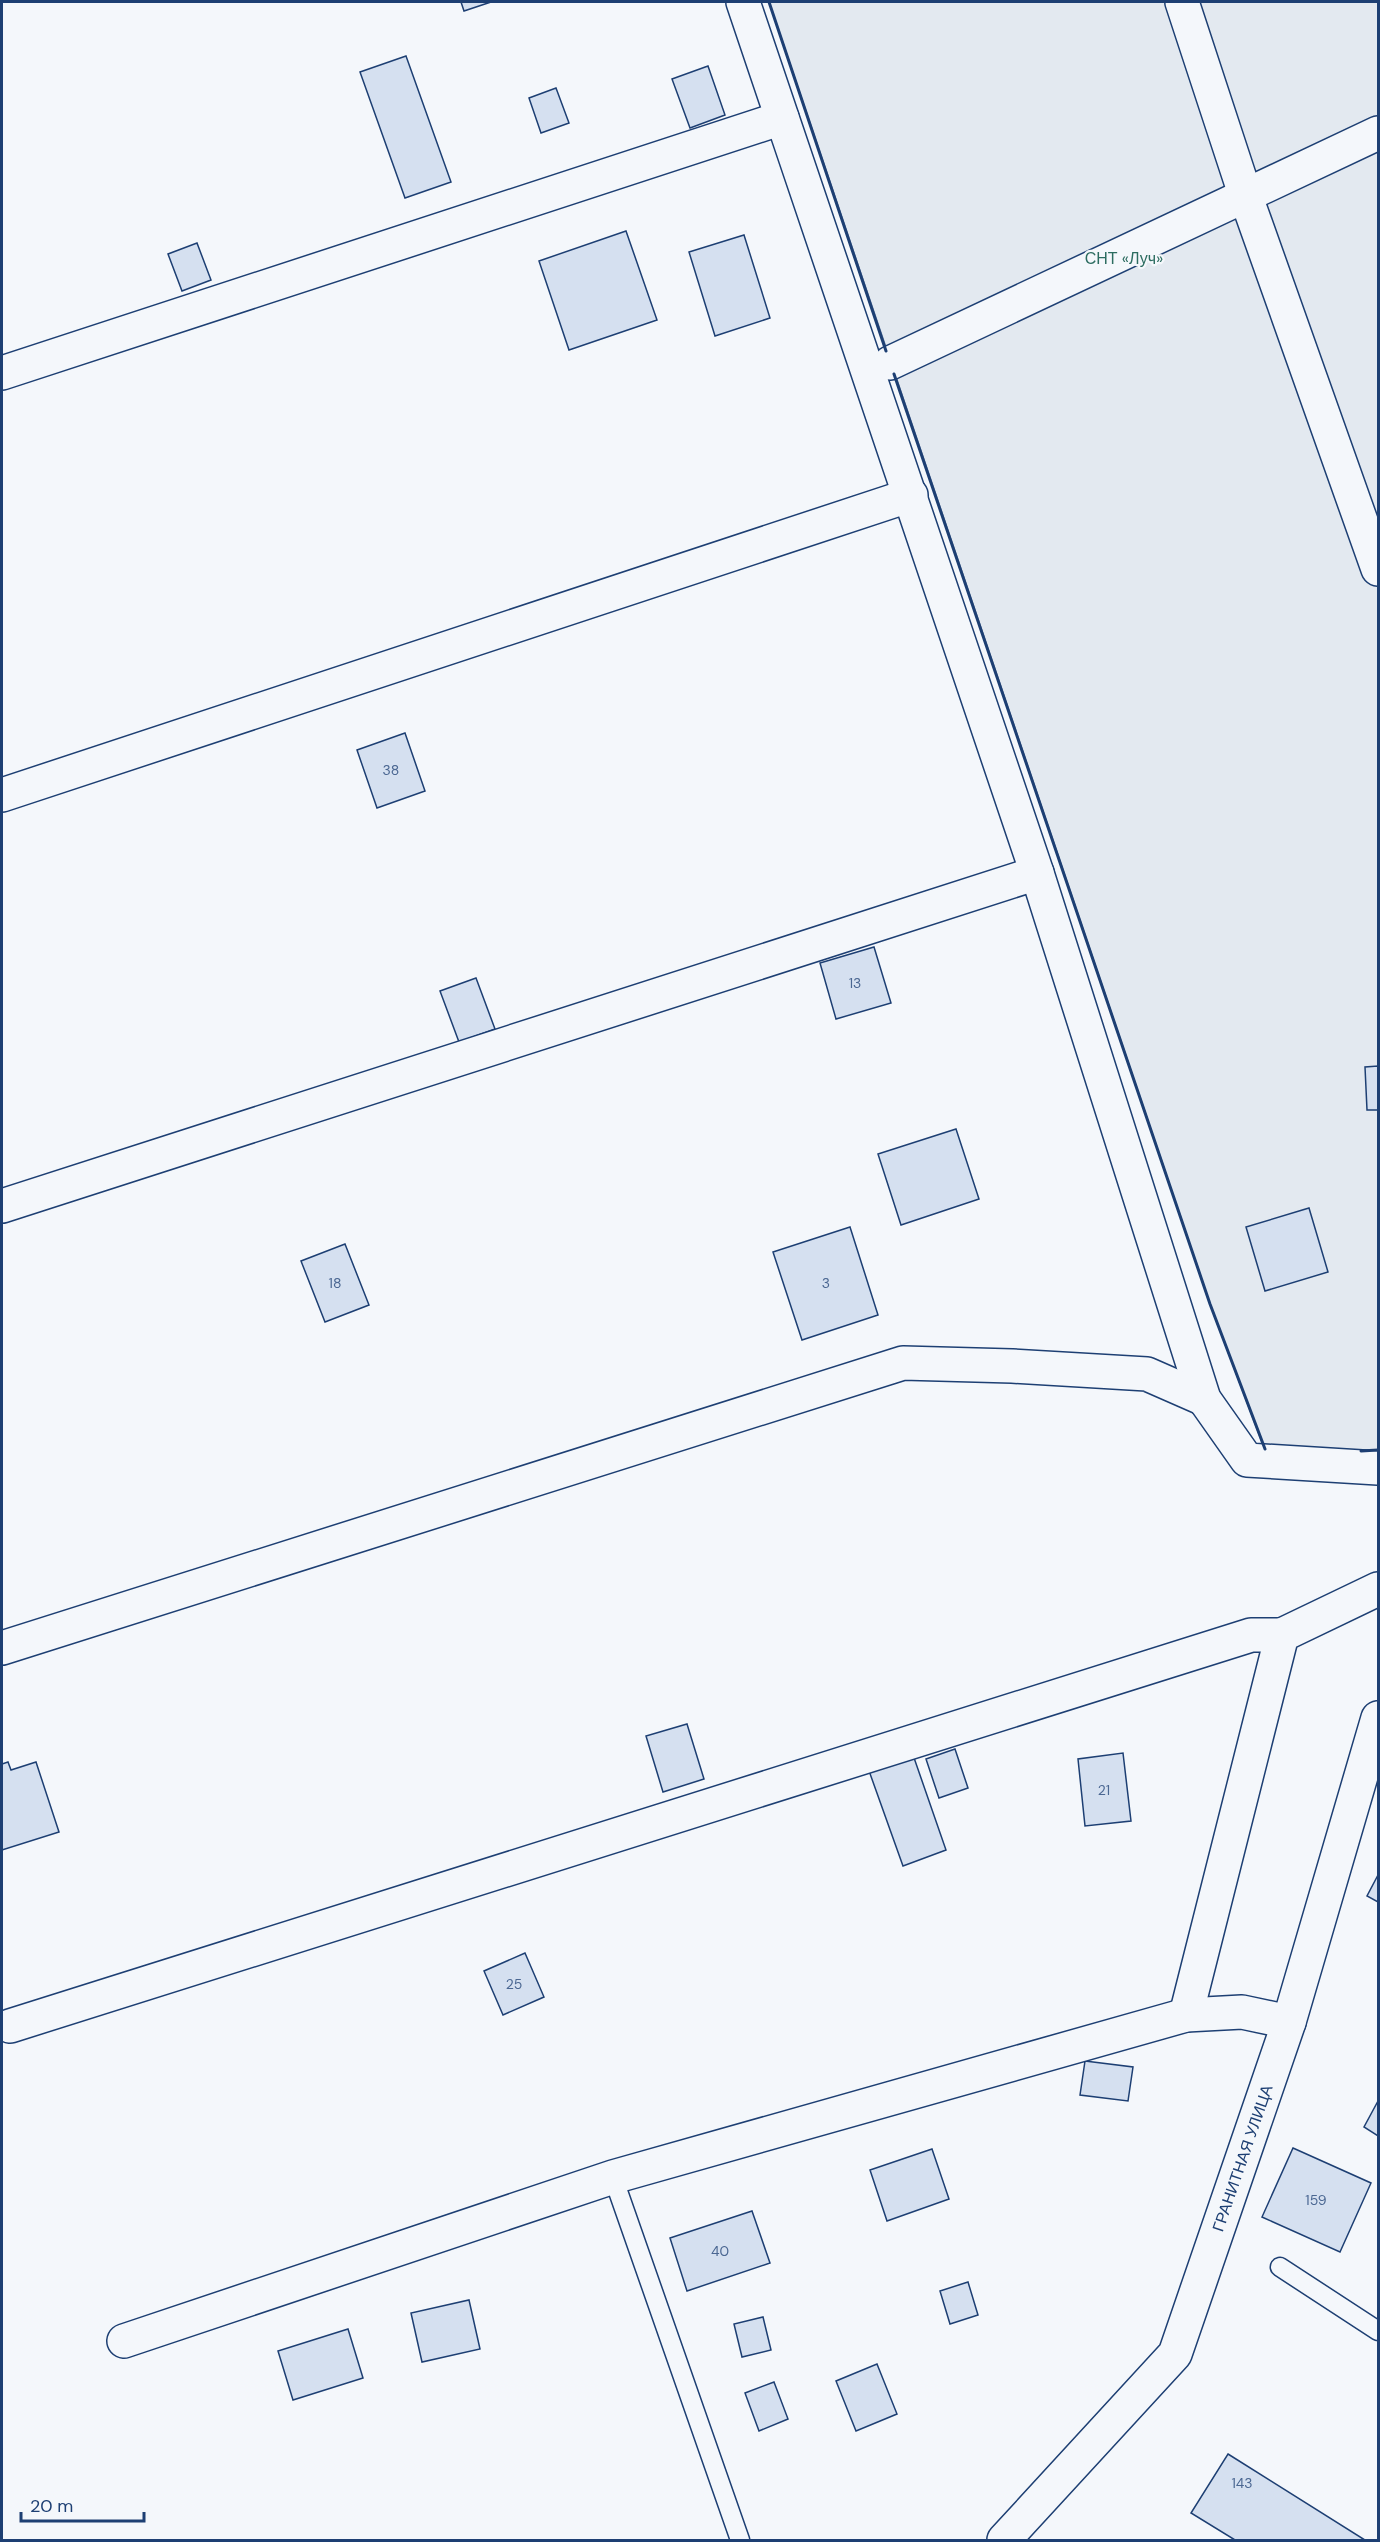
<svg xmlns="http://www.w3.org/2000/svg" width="1380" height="2542" font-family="'DM Sans',sans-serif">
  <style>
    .green { fill: #e3e9f0; stroke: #687fa3; stroke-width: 1.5 }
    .building { fill: #d5e0f0; stroke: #1d3f73; stroke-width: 1.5 }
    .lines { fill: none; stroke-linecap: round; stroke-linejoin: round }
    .lane-casing { stroke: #1d3f73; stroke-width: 21 }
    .street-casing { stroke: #1d3f73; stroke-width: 36 }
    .lane { stroke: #f4f7fb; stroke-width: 18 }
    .street { stroke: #f4f7fb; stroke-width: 33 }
    .wall { stroke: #1d3f73; stroke-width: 3 }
    .labels { text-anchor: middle; stroke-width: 4.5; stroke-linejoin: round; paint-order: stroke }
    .number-label { font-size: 14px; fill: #4b6792 }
    .park-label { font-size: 16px; fill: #2c6c60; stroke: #f4f7fb }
    .street-label { font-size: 16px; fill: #1d3f73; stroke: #f4f7fb }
  </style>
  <rect width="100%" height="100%" fill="#f4f7fb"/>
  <path class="green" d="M769,2H1378V1450L1266,1453L1210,1304Z"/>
  <g class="building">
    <path d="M461,2H491L464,11Z"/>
    <path d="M406,56L451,182L405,198L360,72Z"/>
    <path d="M708,66L725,115L690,128L672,79Z"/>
    <path d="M556,88L569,123L541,133L529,98Z"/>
    <path d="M626,231L657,320L569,350L539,261Z"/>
    <path d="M744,235L770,318L715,336L689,252Z"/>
    <path d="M197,243L211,280L182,291L168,254Z"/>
    <path d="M405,733L425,791L377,808L357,750Z"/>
    <path d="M874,947L891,1003L836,1019L820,963Z"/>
    <path d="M476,978L495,1029L459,1042L440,991Z"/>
    <path d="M1378,1066V1110H1367L1365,1067Z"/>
    <path d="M956,1129L979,1199L901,1225L878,1154Z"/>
    <path d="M1309,1208L1328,1272L1265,1291L1246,1227Z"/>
    <path d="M850,1227L878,1315L802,1340L773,1252Z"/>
    <path d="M345,1244L369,1305L325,1322L301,1261Z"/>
    <path d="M687,1724L704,1779L663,1792L646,1736Z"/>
    <path d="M955,1749L968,1788L939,1798L926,1759Z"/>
    <path d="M912,1752L946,1850L903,1866L868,1768Z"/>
    <path d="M1123,1753L1131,1821L1085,1826L1078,1759Z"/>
    <path d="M8,1762L11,1770L36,1762L59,1832L2,1850V1764Z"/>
    <path d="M1378,1875V1902L1367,1896Z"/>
    <path d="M525,1953L544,1997L503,2015L484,1971Z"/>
    <path d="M1085,2061L1133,2067L1128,2101L1080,2095Z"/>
    <path d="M1378,2101V2136L1364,2127Z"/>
    <path d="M1293,2148L1371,2183L1340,2252L1262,2217Z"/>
    <path d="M932,2149L949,2199L887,2221L870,2170Z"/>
    <path d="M752,2211L770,2263L687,2291L670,2238Z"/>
    <path d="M968,2282L978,2315L950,2324L940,2291Z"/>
    <path d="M469,2300L480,2349L422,2362L411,2313Z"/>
    <path d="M763,2317L771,2350L742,2357L734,2324Z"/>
    <path d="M348,2329L363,2378L293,2400L278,2351Z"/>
    <path d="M877,2364L897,2414L856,2431L836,2381Z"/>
    <path d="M774,2382L788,2419L759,2431L745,2393Z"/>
    <path d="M1228,2454L1365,2540H1235L1191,2513Z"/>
  </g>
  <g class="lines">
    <defs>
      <g id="lane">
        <path d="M613,2177L740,2540"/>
        <path d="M1280,2267L1378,2331"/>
      </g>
      <g id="street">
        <path d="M743,2L1037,873L1204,1399L1247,1460L1378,1468"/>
        <path d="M1182,2L1246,197L1378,569"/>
        <path d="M890,363L1378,133"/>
        <path d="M2,373L782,118"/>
        <path d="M2,795L911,495"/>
        <path d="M2,1206L1037,873"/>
        <path d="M2,1648L903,1363L1012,1366L1147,1374L1204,1399"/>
        <path d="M1186,2015L1282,1635L1378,1589"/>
        <path d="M10,2026L1251,1635H1282"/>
        <path d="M124,2341L613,2177L1186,2015L1242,2012L1289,2022"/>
        <path d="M1004,2540L1175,2354L1289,2022L1378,1718"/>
      </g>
    </defs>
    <use href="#lane" class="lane-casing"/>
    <use href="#street" class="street-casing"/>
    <use href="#lane" class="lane"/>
    <use href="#street" class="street"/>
    <g class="wall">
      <path d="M769,2L886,351"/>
      <path d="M894,374L1210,1304L1265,1449"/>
      <path d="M1361,1451L1378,1450"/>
    </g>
  </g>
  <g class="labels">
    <g class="number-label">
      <text x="391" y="775">38</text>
      <text x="855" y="988">13</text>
      <text x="335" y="1288">18</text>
      <text x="826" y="1288">3</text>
      <text x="1104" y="1795">21</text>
      <text x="514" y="1989">25</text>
      <text x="1316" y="2205">159</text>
      <text x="720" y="2256">40</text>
      <text x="1242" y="2488">143</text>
    </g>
    <g class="park-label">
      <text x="1124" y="264">СНТ «Луч»</text>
    </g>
    <g class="street-label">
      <text transform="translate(1242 2158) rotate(-71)" y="6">ГРАНИТНАЯ УЛИЦА</text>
    </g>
  </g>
  <rect width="1380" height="2542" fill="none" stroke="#1d3f73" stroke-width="6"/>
  <path d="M21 2512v9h123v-9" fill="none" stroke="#1d3f73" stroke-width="3"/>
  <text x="30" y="2512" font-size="18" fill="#1d3f73" stroke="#f4f7fb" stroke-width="4.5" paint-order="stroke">20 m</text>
</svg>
